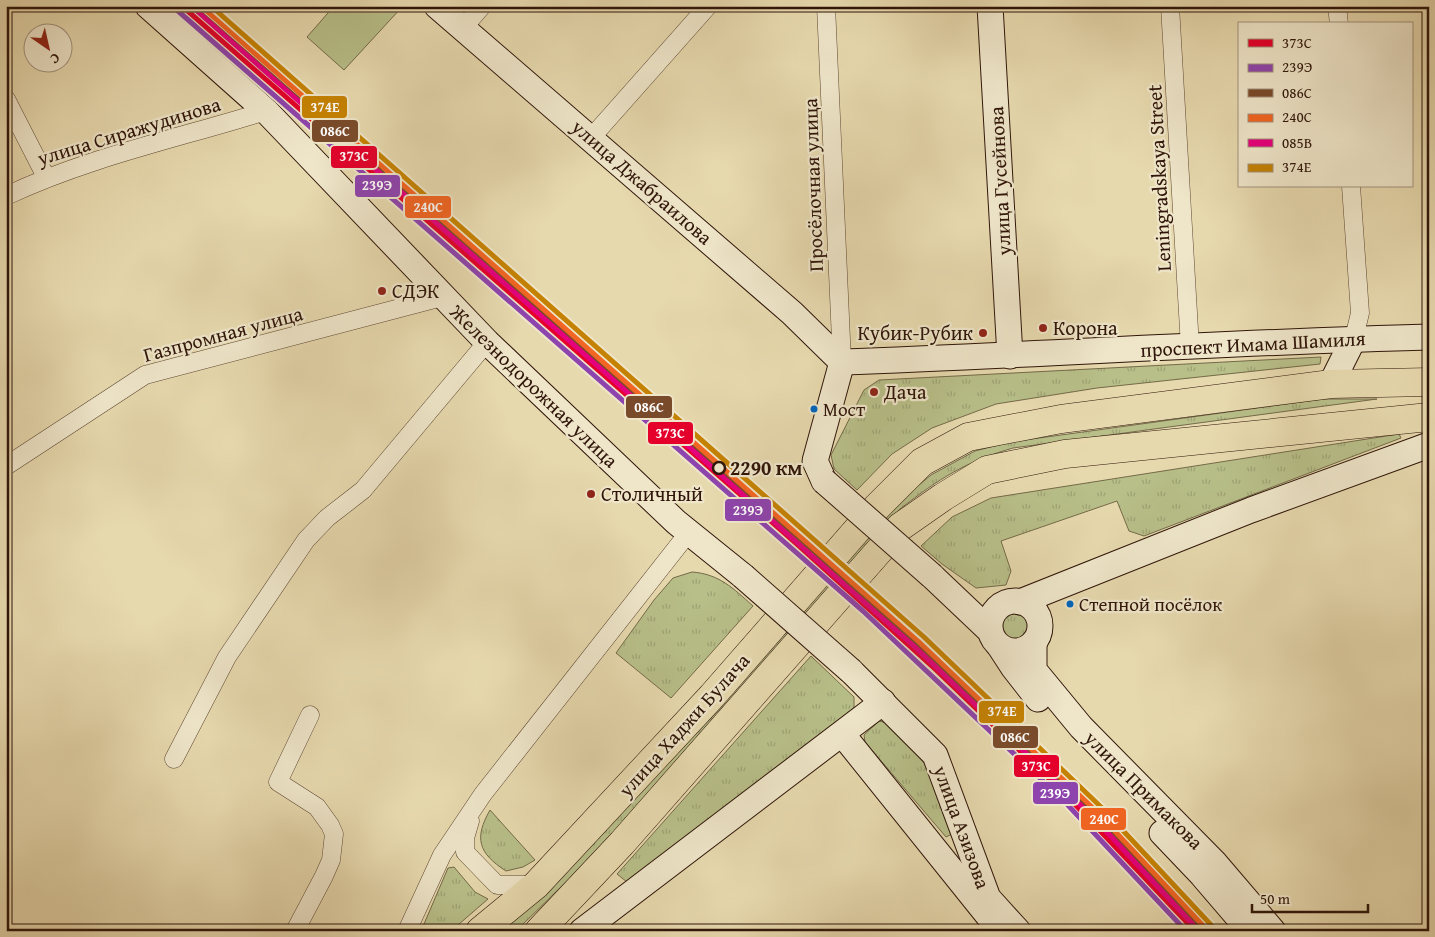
<svg xmlns="http://www.w3.org/2000/svg" width="1435" height="937" font-family="'Gentium Book Plus',serif">
  <style>
    .grass { fill: url(#grass-tufts); stroke: #746a49 }
    .pitch { fill: #b8bf89; stroke: #746a49 }
    .lines { fill: none; stroke-linecap: round; stroke-linejoin: round }
    .street-casing { stroke: #5d4632; stroke-width: 19 }
    .secondary-casing { stroke: #2f1509; stroke-width: 27 }
    .primary-casing { stroke: #2f1509; stroke-width: 29 }
    .street { stroke: #efe6ca; stroke-width: 18 }
    .secondary { stroke: #efe6ca; stroke-width: 25 }
    .primary { stroke: #e7d9ae; stroke-width: 28 }
    .secondary-bridge-casing { stroke: #2f1509; stroke-width: 27; stroke-linecap: butt }
    .secondary-bridge { stroke: #efe6ca; stroke-width: 25 }
    .rail-1-casing { stroke: #efe6ca; stroke-width: 9 }
    .rail-2-casing { stroke: #efe6ca; stroke-width: 9 }
    .rail-3-casing { stroke: #efe6ca; stroke-width: 9 }
    .rail-4-casing { stroke: #efe6ca; stroke-width: 9 }
    .rail-5-casing { stroke: #efe6ca; stroke-width: 9 }
    .rail-6-casing { stroke: #efe6ca; stroke-width: 9 }
    .rail-1 { stroke: #e4002b; stroke-width: 5 }
    .rail-2 { stroke: #8e44ad; stroke-width: 5 }
    .rail-3 { stroke: #7a4b2a; stroke-width: 5 }
    .rail-4 { stroke: #f26522; stroke-width: 5 }
    .rail-5 { stroke: #e5007d; stroke-width: 5 }
    .rail-6 { stroke: #c58202; stroke-width: 5 }
    .poi-dot { fill: #8f2418; stroke: #efe6ca; stroke-width: 2 }
    .bus-dot { fill: #0065bd; stroke: #efe6ca; stroke-width: 2 }
    .stop-dot { fill: #efe6ca; stroke: #2f1509; stroke-width: 2.5 }
    .labels { text-anchor: middle; stroke-width: 4.5; stroke-linejoin: round; paint-order: stroke }
    .bus-label { font-size: 19px; fill: #2f1509; stroke: #efe6ca; text-anchor: start }
    .street-label { font-size: 20px; fill: #2f1509; stroke: #efe6ca }
    .poi-label { font-size: 20px; fill: #2f1509; stroke: #efe6ca; text-anchor: start }
    .stop-label { font-size: 20px; font-weight: bold; fill: #2f1509; stroke: #efe6ca; text-anchor: start }
    .line-badge { stroke: #efe6ca; stroke-width: 2 }
    .badge-label { font-size: 14px; text-anchor: middle; font-weight: bold; fill: #fff }
  </style>
  <defs>
    <pattern id="grass-tufts" width="24" height="20" patternUnits="userSpaceOnUse" patternTransform="scale(1.25)"><rect width="24" height="20" fill="#b8bf89"/><path d="M3 7l-1-3M5 7V3M7 7l1-3M15 17l-1-3M17 17v-4M19 17l1-3" fill="none" stroke="#9ea375"/></pattern>
  </defs>
  <rect width="100%" height="100%" fill="#e7d9ae"/>
  <filter id="stains"><feTurbulence type="fractalNoise" baseFrequency=".004" numOctaves="4"/><feColorMatrix values="0 0 0 0 .2 0 0 0 0 .09 0 0 0 0 .02 0 0 0 .5 -.17"/></filter>
  <radialGradient id="worn" r=".72"><stop offset=".6" stop-color="#630" stop-opacity="0"/><stop offset="1" stop-color="#630" stop-opacity=".3"/></radialGradient>
  <g class="grass">
    <path d="M1321,357L1320,364L1097,388L996,404L932,428L892,454L857,490L834,469L831,455L864,390L879,380Z"/>
    <path d="M1323,399H1377L1013,448C965,462 940,478 900,509L614,835L516,931H498L896,504L931,475L975,451L1010,442Z"/>
    <path d="M1399,434L1401,438L1144,536L1129,531L1117,501L1001,541L1011,571L1006,585L976,588L942,564L921,546L952,517L991,498Z"/>
    <path d="M692,572C719,574 733,588 753,606L671,698L616,653L654,600L673,578Z"/>
    <circle cx="1015" cy="627" r="15"/>
    <path d="M811,656L854,697V708L627,882L617,874Z"/>
    <path d="M879,721L891,724L925,764L952,834L946,837L865,742L864,735Z"/>
    <path d="M490,810L535,860L523,867L506,871C478,853 474,838 490,810Z"/>
    <path d="M454,867L475,892L488,899L451,931H421L448,868Z"/>
  </g>
  <path class="pitch" d="M334,6H401L402,7L344,70L307,37Z"/>
  <g class="lines">
    <defs>
      <g id="street">
        <path d="M826,6L842,362"/>
        <path d="M1170,6L1190,347"/>
        <path d="M1337,6L1339,24"/>
        <path d="M463,28L482,6"/>
        <path d="M6,99L46,177"/>
        <path d="M591,138L708,6"/>
        <path d="M1351,186L1360,313L1354,338"/>
        <path d="M6,196C89,157 179,138 266,111"/>
        <path d="M6,466L145,375L442,297"/>
        <path d="M174,759L227,657L306,540L327,518L363,490L487,342"/>
        <path d="M470,821L465,838V852L497,885H536"/>
        <path d="M295,931L324,876L331,860L334,834L330,825L317,807L278,782L310,715"/>
        <path d="M407,931L442,855L483,794L689,532"/>
      </g>
      <g id="secondary">
        <path d="M148,6L266,111L487,342L676,522L743,576"/>
        <path d="M437,6L792,313L842,362"/>
        <path d="M990,6L1010,356"/>
        <path d="M842,362C1038,355 1233,342 1429,337"/>
        <path d="M1331,384L1354,338"/>
        <path d="M824,481L815,461L842,362"/>
        <path d="M932,576L990,631"/>
        <circle cx="1015" cy="626" r="25"/>
        <path d="M1020,602L1251,510L1429,445"/>
        <path d="M1034,642V670L1081,727L1215,863L1273,931"/>
        <path d="M1000,647L1013,667L1038,699"/>
        <path d="M851,671L935,755L988,898L1018,931"/>
        <path d="M843,735L990,918"/>
        <path d="M1162,833L1202,875L1250,931"/>
        <path d="M582,931L883,702"/>
      </g>
      <g id="primary">
        <path d="M480,931L536,885L712,696L877,507L922,462L968,437L1061,419L1331,384L1429,382"/>
        <path d="M539,931L622,843L900,527L943,497L987,470L1065,454L1429,417"/>
      </g>
    </defs>
    <use href="#street" class="street-casing"/>
    <use href="#secondary" class="secondary-casing"/>
    <use href="#primary" class="primary-casing"/>
    <use href="#street" class="street"/>
    <use href="#secondary" class="secondary"/>
    <use href="#primary" class="primary"/>
    <defs>
      <g id="secondary-bridge">
        <path d="M824,481L932,576"/>
        <path d="M743,576L851,671"/>
      </g>
    </defs>
    <use href="#secondary-bridge" class="secondary-bridge-casing"/>
    <use href="#secondary-bridge" class="secondary-bridge"/>
    <defs>
      <path id="rail-1" d="M182,6L798,545L935,669L1068,797L1195,931"/>
      <path id="rail-2" d="M178,11L863,611L1064,801L1186,931"/>
      <path id="rail-3" d="M192,6L802,541L939,664L1073,792L1200,927"/>
      <path id="rail-4" d="M201,6L919,642L1096,811L1208,931"/>
      <path id="rail-5" d="M197,11L915,647L1092,816L1199,931"/>
      <path id="rail-6" d="M211,6L924,637L1101,807L1213,927"/>
    </defs>
    <use href="#rail-1" class="rail-1-casing"/>
    <use href="#rail-2" class="rail-2-casing"/>
    <use href="#rail-3" class="rail-3-casing"/>
    <use href="#rail-4" class="rail-4-casing"/>
    <use href="#rail-5" class="rail-5-casing"/>
    <use href="#rail-6" class="rail-6-casing"/>
    <use href="#rail-1" class="rail-1"/>
    <use href="#rail-2" class="rail-2"/>
    <use href="#rail-3" class="rail-3"/>
    <use href="#rail-4" class="rail-4"/>
    <use href="#rail-5" class="rail-5"/>
    <use href="#rail-6" class="rail-6"/>
  </g>
  <g class="poi-dot">
    <circle cx="382" cy="291" r="5"/>
    <circle cx="1043" cy="328" r="5"/>
    <circle cx="983" cy="333" r="5"/>
    <circle cx="874" cy="392" r="5"/>
    <circle cx="591" cy="494" r="5"/>
  </g>
  <g class="bus-dot">
    <circle cx="814" cy="409" r="4.5"/>
    <circle cx="1070" cy="604" r="4.5"/>
  </g>
  <circle class="stop-dot" cx="719" cy="468" r="6"/>
  <g class="labels">
    <g class="bus-label">
      <text x="823" y="416">Мост</text>
      <text x="1079" y="611">Степной посёлок</text>
    </g>
    <g class="street-label">
      <text transform="translate(129 131) rotate(-17)" y="7">улица Сиражудинова</text>
      <text transform="translate(1159 178) rotate(-93)" y="7">Leningradskaya Street</text>
      <text transform="translate(1000 181) rotate(-93)" y="7">улица Гусейнова</text>
      <text transform="translate(642 182) rotate(41)" y="7">улица Джабраилова</text>
      <text transform="translate(813 185) rotate(-92)" y="7">Просёлочная улица</text>
      <text transform="translate(223 334) rotate(-15)" y="7">Газпромная улица</text>
      <text transform="translate(1253 344) rotate(-3)" y="7">проспект Имама Шамиля</text>
      <text transform="translate(534 386) rotate(44)" y="7">Железнодорожная улица</text>
      <text transform="translate(684 725) rotate(-48)" y="7">улица Хаджи Булача</text>
      <text transform="translate(1144 790) rotate(45)" y="7">улица Примакова</text>
      <text transform="translate(962 827) rotate(70)" y="7">улица Азизова</text>
    </g>
    <g class="poi-label">
      <text x="392" y="298">СДЭК</text>
      <text x="1053" y="335">Корона</text>
      <text x="973" y="340" text-anchor="end">Кубик-Рубик</text>
      <text x="884" y="399">Дача</text>
      <text x="601" y="501">Столичный</text>
    </g>
    <g class="stop-label">
      <text x="730" y="475">2290 км</text>
    </g>
  </g>
  <g class="line-badge">
    <rect x="301" y="95" width="47" height="24" rx="5" fill="#c58202"/>
    <rect x="311" y="119" width="48" height="24" rx="5" fill="#7a4b2a"/>
    <rect x="330" y="145" width="48" height="24" rx="5" fill="#e4002b"/>
    <rect x="354" y="174" width="47" height="24" rx="5" fill="#8e44ad"/>
    <rect x="404" y="195" width="48" height="24" rx="5" fill="#f26522"/>
    <rect x="625" y="395" width="48" height="24" rx="5" fill="#7a4b2a"/>
    <rect x="647" y="421" width="47" height="24" rx="5" fill="#e4002b"/>
    <rect x="724" y="498" width="48" height="24" rx="5" fill="#8e44ad"/>
    <rect x="978" y="700" width="47" height="24" rx="5" fill="#c58202"/>
    <rect x="992" y="725" width="47" height="24" rx="5" fill="#7a4b2a"/>
    <rect x="1013" y="754" width="47" height="24" rx="5" fill="#e4002b"/>
    <rect x="1032" y="781" width="47" height="24" rx="5" fill="#8e44ad"/>
    <rect x="1080" y="807" width="47" height="24" rx="5" fill="#f26522"/>
  </g>
  <g class="badge-label">
    <text x="325" y="112">374Е</text>
    <text x="335" y="136">086С</text>
    <text x="354" y="161">373C</text>
    <text x="377" y="190">239Э</text>
    <text x="428" y="212">240С</text>
    <text x="649" y="412">086С</text>
    <text x="670" y="438">373C</text>
    <text x="748" y="515">239Э</text>
    <text x="1002" y="716">374Е</text>
    <text x="1015" y="742">086С</text>
    <text x="1036" y="771">373C</text>
    <text x="1055" y="798">239Э</text>
    <text x="1104" y="824">240С</text>
  </g>
  <rect width="1435" height="937" fill="none" stroke="#e7d9ae" stroke-width="25"/>
  <rect x="8" y="8" width="1420" height="922" fill="none" stroke="#2f1509" stroke-width="2.5"/>
  <rect x="12" y="12" width="1410" height="912" fill="none" stroke="#2f1509"/>
  <rect x="1238" y="22" width="175" height="165" fill="#efe6ca" stroke="#a2927d"/>
  <rect x="1248" y="39" width="25" height="8" fill="#e4002b" stroke="#a2927d"/>
  <text x="1282" y="48" font-size="15" fill="#2f1509">373C</text>
  <rect x="1248" y="64" width="25" height="8" fill="#8e44ad" stroke="#a2927d"/>
  <text x="1282" y="72" font-size="15" fill="#2f1509">239Э</text>
  <rect x="1248" y="89" width="25" height="8" fill="#7a4b2a" stroke="#a2927d"/>
  <text x="1282" y="98" font-size="15" fill="#2f1509">086С</text>
  <rect x="1248" y="114" width="25" height="8" fill="#f26522" stroke="#a2927d"/>
  <text x="1282" y="122" font-size="15" fill="#2f1509">240С</text>
  <rect x="1248" y="139" width="25" height="8" fill="#e5007d" stroke="#a2927d"/>
  <text x="1282" y="148" font-size="15" fill="#2f1509">085В</text>
  <rect x="1248" y="164" width="25" height="8" fill="#c58202" stroke="#a2927d"/>
  <text x="1282" y="172" font-size="15" fill="#2f1509">374Е</text>
  <g transform="translate(48 48) rotate(146)"><circle r="24" fill="#efe6ca" stroke="#a2927d"/>
  <path d="M0-4L9 19L0 12L-9 19Z" fill="#8f2418"/>
  <text y="-8" font-size="14" font-weight="bold" text-anchor="middle" fill="#2f1509">С</text>
  </g>
  <path d="M1252 904v8h116v-8" fill="none" stroke="#2f1509" stroke-width="2.5"/>
  <text x="1260" y="904" font-size="15" fill="#2f1509" stroke="#efe6ca" stroke-width="4" paint-order="stroke">50 m</text>
  <rect width="100%" height="100%" filter="url(#stains)"/>
  <rect width="100%" height="100%" fill="url(#worn)"/>
</svg>
